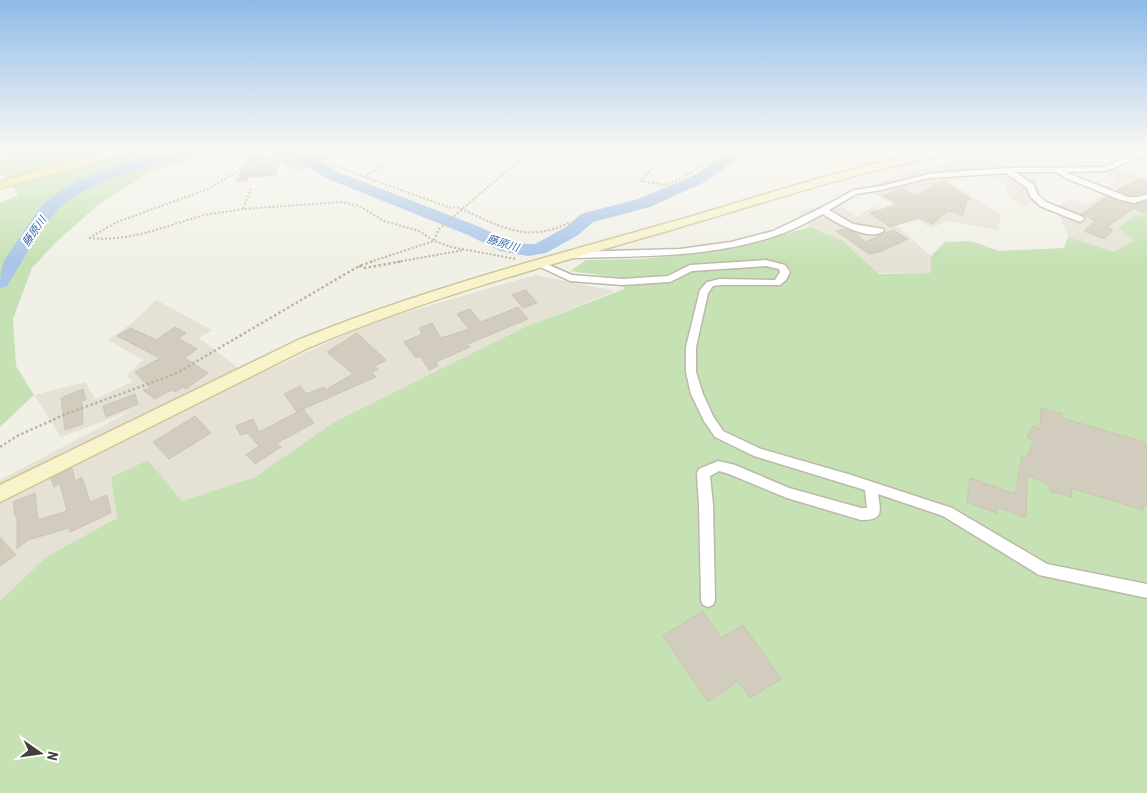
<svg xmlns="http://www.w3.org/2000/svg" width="1147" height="793" font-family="'Roboto Condensed','Noto Sans JP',sans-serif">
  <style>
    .residential { fill: #e5e2d5 }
    .green { fill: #c6e1b4 }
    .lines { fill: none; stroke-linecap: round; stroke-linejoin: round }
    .river { fill: #a9c5e7; fill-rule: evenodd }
    .building { fill: #d1ccbd; stroke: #cbc5b1 }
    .street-casing { stroke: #bcb8aa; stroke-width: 3 }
    .secondary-casing { stroke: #ccc69b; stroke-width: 3 }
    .primary-casing { stroke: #d5c570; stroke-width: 2 }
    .path-far1 { stroke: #bcb59d; stroke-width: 2; stroke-dasharray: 2 2; stroke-linecap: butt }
    .path { stroke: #bcb59d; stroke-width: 2.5; stroke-dasharray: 2.5 2.5; stroke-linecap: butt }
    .street { fill: #fff; fill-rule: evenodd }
    .secondary { fill: #f8f3ca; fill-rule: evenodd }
    .primary { fill: #f2e69e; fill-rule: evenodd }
    .labels { text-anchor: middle; stroke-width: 4; stroke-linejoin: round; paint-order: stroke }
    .far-water-label { font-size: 11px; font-style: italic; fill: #3c69a3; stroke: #fff }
  </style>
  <rect width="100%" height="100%" fill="#f1f0e7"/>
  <g class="residential">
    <path d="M972,151L982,157L1008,153L1031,157L1037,163L1035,174L1042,200L1058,206L1071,199L1086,204L1104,195L1096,190L1119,182L1104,173L1118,169L1147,179V215L1134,216V240L1114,252L1068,237L1060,216L1030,202L1024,208L1008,196L1005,184L985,175L956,177L951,183L1001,215L997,230L947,221L931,228L876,194L857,195L840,206L857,217L874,206L931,256V273H878L843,241L810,227L799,213L912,170L947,165L959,154Z"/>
    <path d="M535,275L615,291L525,327L334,422L255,477L182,501L148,460L111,477L117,518L46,557L0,601V480L133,410L61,437L34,395L85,382L95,399L132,382L127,375L143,360L108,340L133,322L156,300L212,330L199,338L252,378L369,323Z"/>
  </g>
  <g class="green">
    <path d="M12,150H223L152,171L98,205L56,242L32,268L13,319L16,366L34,395L0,427V203L18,195L4,175L0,174V162Z"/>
    <path d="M262,150H318L332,158L295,171L271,153Z"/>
    <path d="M1147,215V793H0V601L46,557L117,518L111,477L148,460L182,501L255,477L334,422L525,327L624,289L621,278L570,271L586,260L643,259L732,248L810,227L843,241L879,274L931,273V256L945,242L971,241L999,251L1064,248L1068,237L1114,252L1134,240L1119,228L1134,216Z"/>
  </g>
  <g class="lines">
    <g class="river">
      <path d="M175,150H199L196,153C159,164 89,180 61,207C38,228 24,260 7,286L0,288C0,261 6,259 20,237C29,223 38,208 51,198C85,171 134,162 175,150Z"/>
      <path d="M280,150H299L340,173L480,227L511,242L528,244H535L566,227L581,214L638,199L693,176L731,150H749L705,182L650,207L593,222L578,235L546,253L528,256L500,251L468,235L328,179Z"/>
    </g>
  </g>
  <g class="building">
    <path d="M262,154L260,158L281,157L276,175L249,177L247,181L236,182L248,155Z"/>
    <path d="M1140,179L1147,182V192L1128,195L1117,190Z"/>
    <path d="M943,181L971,199L967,200L963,215L948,211L933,224L919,218L890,227L870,213L898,204L883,196L903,188L916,196Z"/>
    <path d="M1107,197L1134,205L1147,201V214L1134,208L1107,227L1113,230L1104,239L1084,231L1095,221L1081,214Z"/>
    <path d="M846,229L855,233L865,242L893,230L908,239L880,252L869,254L836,231Z"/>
    <path d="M526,290L537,303L523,308L512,295Z"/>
    <path d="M518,307L528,319L468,344L470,347L436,362L438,366L429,370L420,356L416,358L404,342L422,334L419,328L432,323L441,338L469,329L457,314L470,309L481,322Z"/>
    <path d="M175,327L186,333L178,338L197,349L185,358L208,373L186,389L183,387L175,392L171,390L155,399L143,390L150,388L135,372L160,358L117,336L131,328L156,340Z"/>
    <path d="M357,333L386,360L375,366L378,370L372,372L376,377L303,409L314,423L277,443L281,447L255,464L246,455L259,446L247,433L240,435L236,426L253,419L259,432L303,409L297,412L284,394L300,386L306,394L324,387L325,390L353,374L327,352Z"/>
    <path d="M83,389L86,400L82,401L83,424L65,430L61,398Z"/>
    <path d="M135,394L138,404L106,417L103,406Z"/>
    <path d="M1041,408L1062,414V418L1144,442L1147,447V505L1143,506V510L1071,488L1072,497L1050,491V485L1027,475L1026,518L997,507V513L967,502L970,478L1015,494L1022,457L1026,459L1034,441L1027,438L1033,426L1040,429Z"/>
    <path d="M195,416L211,433L169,459L153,442Z"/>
    <path d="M72,468L75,481L82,477L90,502L107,495L111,513L70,532L69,528L28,540L17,549V515L15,516L13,502L35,493L38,520L67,511L60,484L54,487L51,478Z"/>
    <path d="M0,537L16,555L0,566Z"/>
    <path d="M702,611L721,638L743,625L781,679L750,698L738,681L708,702L663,636Z"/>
  </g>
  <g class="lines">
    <defs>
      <g id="street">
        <path d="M1143,150H1147V154L1106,171L1065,172L1128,197H1139L1147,194V199L1134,203L1118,199L1068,179L1056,172H1015L1034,185L1037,194L1046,202L1083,217L1084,219L1080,222L1040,206L1030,196L1027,188L1006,173L929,178L881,190L856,194L829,210L853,224L883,229L884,231C870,242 836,223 823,214C809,221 794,230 778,235C713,258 642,256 573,258L569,255L573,252L680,249L731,242L773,231L819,209L854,190L881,186L929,174L949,172L1013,168L1105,167Z"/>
        <path d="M766,260L785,265L790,272L786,280L780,285H720L713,286L708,293L696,347V372L703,394L713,416L723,431L761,449L848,474L952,508L1047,564L1147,584V598L1039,575L943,516L878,494C881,513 883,520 861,520L787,498L729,474L719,471L710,476L713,505L715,600L713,605L708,607L703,605L701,600L699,505L697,473L699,469L718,461L735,465L789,488L861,508H867L865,490L754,456L715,437L704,421L691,394L686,372V347L700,290L707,282L720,279L775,280L780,272L779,269L766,266L692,271L670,282L622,285L570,281L534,264L539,261L542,262L572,275L622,279L668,276L690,265Z"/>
      </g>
      <path id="secondary" d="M941,150H964L959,153C862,169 768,202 674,229C551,265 427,297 308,348L0,502V485L298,340C420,290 548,257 675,221C762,196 851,165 941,150Z"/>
      <path id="primary" d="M116,150H134L132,152L0,189V181Z"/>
    </defs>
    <use href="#street" class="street-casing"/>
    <use href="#secondary" class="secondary-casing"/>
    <use href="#primary" class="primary-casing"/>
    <g class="path-far1">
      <path d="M668,150L641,181L666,185L681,179L725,150"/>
      <path d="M329,164L451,208L457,207C498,225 526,245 570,222"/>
      <path d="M366,176L404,150"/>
      <path d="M251,188L243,209L342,202L359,206L384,221L419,231L434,241L451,247L516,259"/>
      <path d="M89,238L117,222L208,189L243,168"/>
      <path d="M89,238C130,242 163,227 201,216C215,212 229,212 243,209"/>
      <path d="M370,262L434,241L439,229L531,150"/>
      <path d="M397,262L464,250"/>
    </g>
    <g class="path">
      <path d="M359,266L365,268L403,261"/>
      <path d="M0,447L17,436L66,414L175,374L359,266L374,261"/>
    </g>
    <use href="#street" class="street"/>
    <use href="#secondary" class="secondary"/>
    <use href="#primary" class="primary"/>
  </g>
  <linearGradient id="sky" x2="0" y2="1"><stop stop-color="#8fbbe8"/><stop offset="0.57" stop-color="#f9f8f4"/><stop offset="1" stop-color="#f9f8f4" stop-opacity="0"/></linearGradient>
  <rect width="1147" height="261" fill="url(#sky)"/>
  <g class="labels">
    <g class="far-water-label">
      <text transform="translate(34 231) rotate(-56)" y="4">藤原川</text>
      <text transform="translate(503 243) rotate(17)" y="4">藤原川</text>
    </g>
  </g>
  <g transform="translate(40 753) rotate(103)" stroke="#ffffff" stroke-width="4" paint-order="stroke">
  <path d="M0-4L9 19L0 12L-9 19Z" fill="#434037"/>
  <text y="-8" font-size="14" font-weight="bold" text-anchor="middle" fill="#434037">N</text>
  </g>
</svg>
